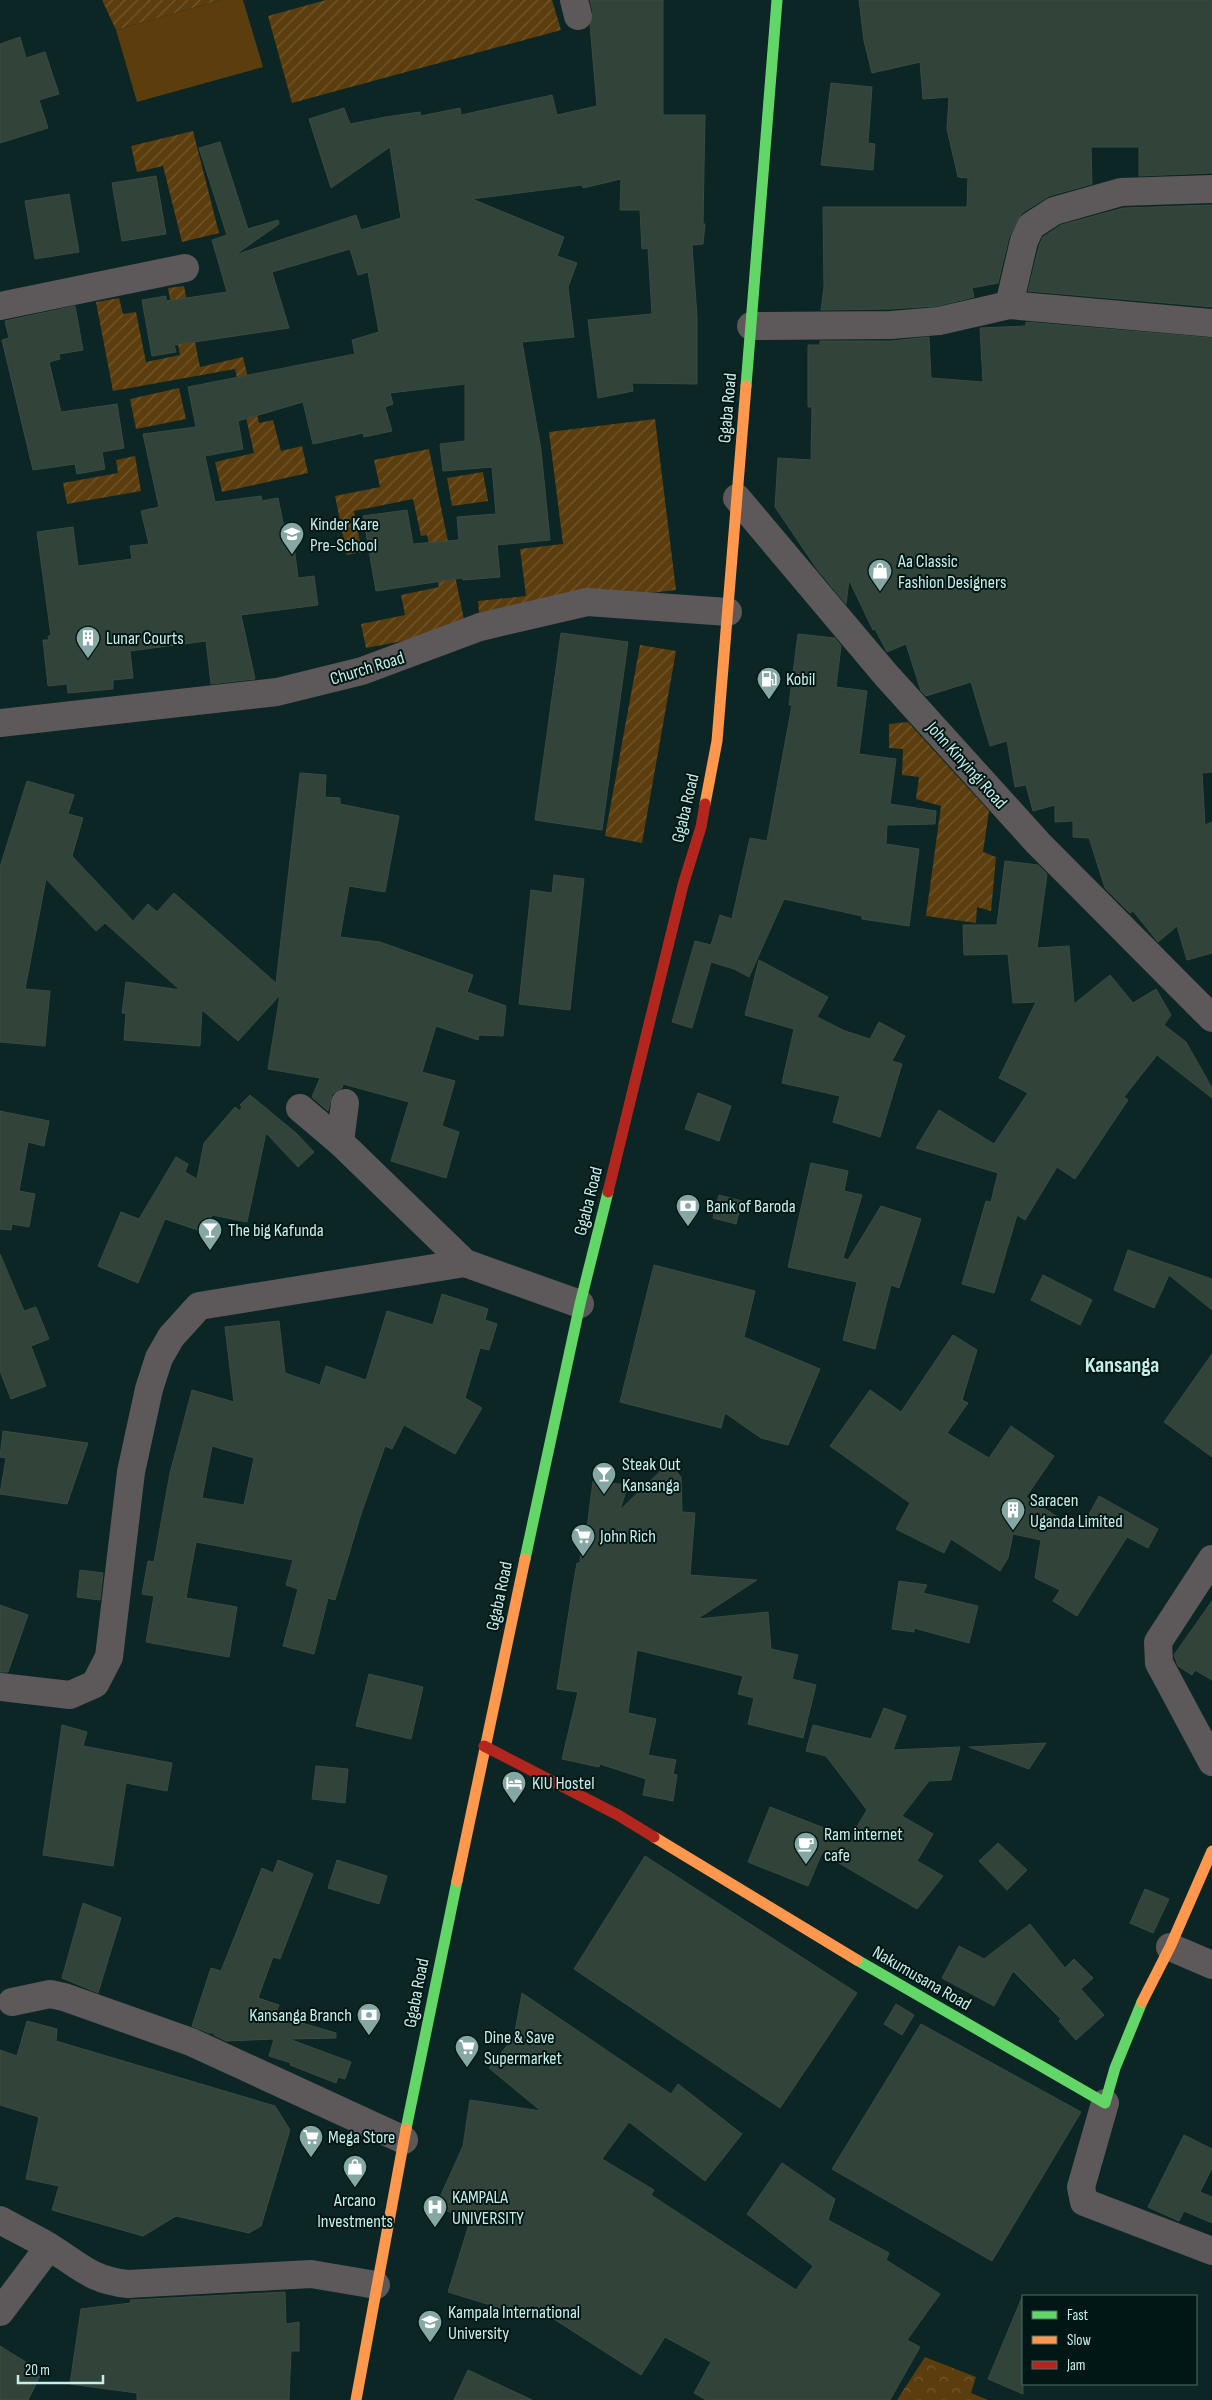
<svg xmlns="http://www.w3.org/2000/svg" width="1212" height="2400" font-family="'Sofia Sans Condensed',sans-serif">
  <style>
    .park { fill: url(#park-crowns) }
    .garden { fill: url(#garden-furrows) }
    .pitch { fill: #5c3d0e }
    .building { fill: #324439; stroke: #3a4b40; fill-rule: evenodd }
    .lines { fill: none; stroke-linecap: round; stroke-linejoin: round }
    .street { stroke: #5d585a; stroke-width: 28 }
    .fast { stroke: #63d668; stroke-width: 11 }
    .slow { stroke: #ff974d; stroke-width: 11 }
    .jam { stroke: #b3261e; stroke-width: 11 }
    .labels { text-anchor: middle; stroke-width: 4; stroke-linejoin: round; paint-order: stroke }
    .street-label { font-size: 18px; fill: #c6eee9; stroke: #001715 }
    .poi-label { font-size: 18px; fill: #c6eee9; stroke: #001715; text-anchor: start }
    .district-label { font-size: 22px; font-weight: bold; fill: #c6eee9; stroke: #001715 }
  </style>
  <defs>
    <pattern id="park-crowns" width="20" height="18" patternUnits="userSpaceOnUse" patternTransform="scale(1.25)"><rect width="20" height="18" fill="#5c3d0e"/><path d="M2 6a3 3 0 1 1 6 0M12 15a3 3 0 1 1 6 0" fill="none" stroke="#725931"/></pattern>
    <pattern id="garden-furrows" width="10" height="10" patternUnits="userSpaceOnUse" patternTransform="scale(1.25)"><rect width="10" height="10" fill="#5c3d0e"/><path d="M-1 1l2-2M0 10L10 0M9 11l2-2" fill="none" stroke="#725931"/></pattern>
  </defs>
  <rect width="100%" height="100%" fill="#0b2624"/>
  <path class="park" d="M925,2357L976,2377L971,2393L988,2400H897Z"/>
  <g class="garden">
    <path d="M102,0H221L116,30Z"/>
    <path d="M326,0H552L561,30L292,103L268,16Z"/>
    <path d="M193,131L219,233L182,242L163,166L137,172L131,146Z"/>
    <path d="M184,286L200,367L243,357L259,423L273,420L281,451L302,446L308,473L222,492L215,462L254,453L235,369L113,391L96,302L119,298L123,314L136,312L146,362L180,355L168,288Z"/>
    <path d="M179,388L186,419L136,429L130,399Z"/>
    <path d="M655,419L676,590L479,613L478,601L526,596L520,549L563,544L549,432Z"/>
    <path d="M429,449L466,629L366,648L361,624L405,615L401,595L439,587L427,535L421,536L413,499L354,511L362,552L347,555L335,496L380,487L374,460Z"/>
    <path d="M135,456L141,491L67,504L63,483L118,473L116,460Z"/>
    <path d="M483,472L488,501L452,506L447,478Z"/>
    <path d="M640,645L676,651L642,843L605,836Z"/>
    <path d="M908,722L989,811L983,852L996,857L991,911L977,907L976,923L926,916L941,806L916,799L919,777L902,775L903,749L889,748V724Z"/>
  </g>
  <path class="pitch" d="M221,0H243L263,67L137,102L116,30Z"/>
  <g class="building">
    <path d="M590,0H663V115H705L703,224H705L703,244L692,245L697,317V384L632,383L633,391L598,398L588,320L652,314L648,248L642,249L640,210H620L621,179L583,188L582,185L472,199L564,237L557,256L577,263L568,287L574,337L522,342L541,450L550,540L497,545L500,577L463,580L462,578L376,591L363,516L407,510L413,544L459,540L457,517L496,514L492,467L443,471L440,444L465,441V384L390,393L393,404L385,407L392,431L364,437L363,433L313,444L303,402L238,421L243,449L205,456L215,502L261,496L262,501L278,498L288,547L294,546L298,578L314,576L318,605L241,615L255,679L211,684L206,641L130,651L133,678L113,680V689L68,693L67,684L48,686L43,640H49L48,636H51L37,532L73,527L78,566L132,559L130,546L149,544L141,511L159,507L143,434L196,427L188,387L355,354L352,340L379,332L368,272L358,275L350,249L272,272L289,328L174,345L176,352L152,356L142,300L166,296V301L227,292L212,240L227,235L199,148L220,142L248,229L278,220L279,224L235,255L356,215L361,230L401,218L390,147L331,188L309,119L344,108L350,124L386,117L420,112L421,116L460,108L461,115L552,95L557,115L597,106L590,25L593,13Z"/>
    <path d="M859,0H1212V173L1139,176V147H1091L1092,184L1049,196L1022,213L1009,237L998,283L972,288L974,297L937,306L890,309L821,310L824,287L823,207H967L968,178L958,177L947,129L949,97L923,99L920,62L872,73L864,41Z"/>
    <path d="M20,37L26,58L45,52L59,94L39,100L48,128L0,143V44Z"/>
    <path d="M831,83L872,87L868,143L875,144L873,170L821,165Z"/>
    <path d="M156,176L166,234L122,241L112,183Z"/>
    <path d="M69,194L79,252L35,259L25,201Z"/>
    <path d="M1212,205V307L1028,291L1039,246L1043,237L1061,225L1123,208Z"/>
    <path d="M75,306L83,350L59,354L60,359L49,362L61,412L117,404L124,448L102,452L105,469L77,474L75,464L33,470L2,340L9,338L5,321Z"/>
    <path d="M1026,322L1212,338V772L1202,773L1205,825L1212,822V953L1187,960L1177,926L1158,942L1133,911L1130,913L1105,888L1089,838L1073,837V821L1055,822V805L1033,811L1026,785L1015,787L1007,741L990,746L971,682L926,696L921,691L906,644L887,652L875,629L873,630L849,580L846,604L817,569L775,507L778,458L811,460L812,407H808V345H820V341H891L929,337L931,378L983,382L980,328L1026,326Z"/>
    <path d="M561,633L628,642L602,830L535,820Z"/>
    <path d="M798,634L835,638L841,646L836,687L867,691L859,754L896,759L890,804L936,811L935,824L887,825L886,844L919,849L909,926L862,919V916L784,899L749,977L734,969L711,962L692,1028L672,1022L695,941L711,945L720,915L732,919L750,838L767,841L792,705H789Z"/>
    <path d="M300,773L326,775L325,797L340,798V804L399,816L385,892L349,886L340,937L380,942L473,975L467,992L506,1006L503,1036L479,1035L478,1040L436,1026L422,1072L455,1081L442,1126L459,1132L446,1178L391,1161L409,1102L343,1084L342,1088L332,1094L328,1111L312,1097L320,1078L268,1069L280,995L238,1041L202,1010L200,1046L124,1040L126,1013H122L126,982L180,990L105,923L96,931L46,879L25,989L50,991L45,1046L0,1042V867L27,781L74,795L68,814L83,818L72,856L133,921L148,904L157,912L174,893L276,983Z"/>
    <path d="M1005,861L1038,865L1047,874L1037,948L1069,946L1074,1004L1110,975L1133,1003L1156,989L1171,1015L1164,1025L1186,1042L1212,1088V1098L1157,1055L1124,1097L1128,1100L1075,1179L1057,1167L1025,1220L1017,1215L994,1293L962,1284L986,1201L991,1202L998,1173L916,1148L939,1110L994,1144L1028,1093L999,1078L1036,1002L1013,1003L1008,954L964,955L963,925H997Z"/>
    <path d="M554,875L584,879L570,1010L519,1004L531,890L552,893Z"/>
    <path d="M759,960L828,997L817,1017L845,1031L870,1039L879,1022L905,1036L892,1061L902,1064L880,1137L833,1122L840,1096L782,1083L794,1029L745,1015Z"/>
    <path d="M698,1093L731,1106L719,1141L685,1129Z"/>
    <path d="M250,1095L296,1133L314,1152L298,1167L266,1133L247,1222L212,1215L207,1233L165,1219L138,1283L98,1266L121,1212L139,1219L176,1157L188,1164L185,1172L197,1179L204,1143L235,1107L240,1111L242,1107L240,1105Z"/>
    <path d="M0,1111L49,1121L44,1146L28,1142L19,1191L35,1194L29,1227L12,1224L11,1230L0,1229Z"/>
    <path d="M811,1163L848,1171L844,1191L862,1195L843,1258L848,1260L881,1206L921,1219L899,1288L891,1285L875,1349L843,1340L857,1282L788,1267Z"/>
    <path d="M719,1195L742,1201L736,1224L713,1218Z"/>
    <path d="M1128,1250L1212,1279V1310L1169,1275L1154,1308L1114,1290Z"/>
    <path d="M0,1254L24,1311L36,1307L49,1339L31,1346L46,1386L11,1399L0,1371Z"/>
    <path d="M654,1265L755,1291L744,1337L820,1369L788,1445L761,1438L725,1413L721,1428L620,1402Z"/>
    <path d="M1043,1275L1092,1300L1080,1325L1031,1300Z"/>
    <path d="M442,1294L488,1309L485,1320L497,1324L489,1350L480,1348L465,1398L482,1408L455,1454L404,1425L392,1449L385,1446L362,1511L335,1600L328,1598L314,1654L283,1646L298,1589L286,1585L293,1560L196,1542L186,1598L237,1607L229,1657L146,1642L154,1596L142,1594L148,1561L154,1562L170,1473L192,1390L234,1402L225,1327L279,1321L285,1373L320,1385L326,1366L366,1380L387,1311L433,1325ZM212,1446L254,1458L244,1505L202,1498Z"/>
    <path d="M953,1335L977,1350L962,1400L968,1403L947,1433L989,1458L1011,1426L1054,1456L1026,1497L1080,1531L1099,1496L1158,1529L1148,1548L1127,1537L1077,1616L1053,1601L1060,1590L1035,1578L1041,1540L1013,1534L1008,1558L1000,1571L951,1539L944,1553L896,1529L910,1503L830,1446L870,1390L901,1412Z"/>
    <path d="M1212,1354V1457L1164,1422Z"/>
    <path d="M3,1431L88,1443L67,1504L0,1494L6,1458L0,1457Z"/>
    <path d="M669,1463L681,1477L682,1512L695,1513L690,1575L757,1580L697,1619L768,1612L771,1649L798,1655L792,1679L816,1685L803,1738L748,1724L754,1698L738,1694L743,1676L637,1650L628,1713L656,1719L648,1755L676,1760L673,1774L677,1775L673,1801L643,1795L646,1779L600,1764L599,1767L562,1759L578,1692L557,1689L572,1592L577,1563H580L581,1536H586L593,1481L628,1485L620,1510Z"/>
    <path d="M80,1570L103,1573L100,1600L77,1597Z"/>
    <path d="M899,1581L927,1585L923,1593L978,1606L969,1643L914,1628V1632L892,1629Z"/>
    <path d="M1212,1601V1680L1195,1670L1192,1675L1178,1666L1174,1655Z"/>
    <path d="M0,1605L28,1615L8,1672H0Z"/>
    <path d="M369,1674L423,1687L411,1739L356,1726Z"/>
    <path d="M884,1708L906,1716L893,1750L960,1747L951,1780L929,1781L902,1816L933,1834L917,1861L943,1876L917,1909L822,1853L808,1886L748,1862L770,1807L850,1838L867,1810L826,1756L806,1751L813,1725L871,1739Z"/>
    <path d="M62,1725L87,1732L83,1746L172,1763L167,1791L126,1783L113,1866L43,1855Z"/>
    <path d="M1046,1743L1029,1769L969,1747H970Z"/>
    <path d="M316,1766L348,1769L345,1803L312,1799Z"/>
    <path d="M998,1843L1027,1870L1007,1890L979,1861Z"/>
    <path d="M645,1856L857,1993L780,2108L574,1969Z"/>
    <path d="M278,1860L313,1874L280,1959L273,1957L258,1998L279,2005L275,2015L336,2033V2038L289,2039L351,2062L345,2079L338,2077L336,2083L290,2065L291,2063L269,2056L274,2039L226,2041L214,2035V2033H209L192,2026L211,1968L221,1971L262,1868L273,1873Z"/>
    <path d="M337,1860L387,1876L379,1904L328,1888Z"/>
    <path d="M1145,1889L1169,1899L1153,1933L1130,1923Z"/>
    <path d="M83,1903L121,1918L98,1993L62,1978Z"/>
    <path d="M1030,1924L1065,1968L1074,1959L1093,1978L1081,1989L1104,2015L1076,2040L1059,2021L1061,2019L1013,1971L994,2006L942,1978L959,1946L984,1959Z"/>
    <path d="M522,1993L671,2094L678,2084L742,2134L705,2181L629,2122L602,2159L654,2190L651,2195L796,2290L813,2266L747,2214L782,2163L835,2199L828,2220L889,2253L886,2260L940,2294L907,2340L920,2347L890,2400H706L694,2393L711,2362L665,2337L641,2375L532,2305L526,2316L448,2292L470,2221L436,2206L463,2146L470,2100L541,2111L489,2068L514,2037Z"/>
    <path d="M896,2004L914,2015L902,2035L884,2024Z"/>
    <path d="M27,2021L57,2029L56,2041L275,2106L290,2130L261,2226L249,2233L176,2216L143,2236L52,2210L59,2186L26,2179L39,2117L0,2105V2050L17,2056Z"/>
    <path d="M921,2024L1081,2112L992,2261L832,2169Z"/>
    <path d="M1184,2135L1212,2149V2168L1200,2192L1212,2197V2223L1184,2211L1179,2221L1148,2207Z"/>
    <path d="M285,2292L286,2324L299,2322V2351H291L289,2400H137V2393L70,2384L81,2309L131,2303L130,2300Z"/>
    <path d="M1023,2295V2394L988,2379Z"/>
    <path d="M0,2346L42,2372L28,2400H0Z"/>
    <path d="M468,2370L532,2400H454Z"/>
  </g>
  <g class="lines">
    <g class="street">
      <path d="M574,0L578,16"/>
      <path d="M1009,305L1024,241L1031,226L1054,211L1121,192L1212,189"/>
      <path d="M0,306L185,268"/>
      <path d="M751,326L891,325L939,321L1009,305L1212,323"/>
      <path d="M737,498L886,675L1038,843L1212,1018"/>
      <path d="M0,723L277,692L362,671L480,627L587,602L728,612"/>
      <path d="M300,1108L340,1142L465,1263L580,1304"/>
      <path d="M340,1142L345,1103"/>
      <path d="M1212,1559L1158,1642L1159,1663L1212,1762"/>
      <path d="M0,1687L70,1695L95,1684L109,1657L131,1472L149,1389L159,1358L171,1337L199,1306L465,1263"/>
      <path d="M1170,1947L1212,1965"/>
      <path d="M12,2002L50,1994L64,1997L191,2042L404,2140"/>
      <path d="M1105,2103L1081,2187L1084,2202L1212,2251"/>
      <path d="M0,2220C16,2229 33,2237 48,2246C79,2265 90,2280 128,2284L311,2274L376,2285"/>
      <path d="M0,2312L49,2247"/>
    </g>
    <g class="fast">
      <path d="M746,386L777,0"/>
      <path d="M525,1559L580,1304L608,1192"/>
      <path d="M857,1960L1105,2103L1115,2068L1142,2002"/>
      <path d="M406,2129L457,1881"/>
    </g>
    <g class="slow">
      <path d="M705,804L717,741L746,386"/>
      <path d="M654,1837L857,1960"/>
      <path d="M457,1881L525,1559"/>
      <path d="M1142,2002L1170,1947L1212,1851"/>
      <path d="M356,2400L406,2129"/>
    </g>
    <g class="jam">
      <path d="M608,1192L683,885L701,827L705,804"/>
      <path d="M484,1746L618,1815L654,1837"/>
    </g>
  </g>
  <defs>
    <symbol id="school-pin" viewBox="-11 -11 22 30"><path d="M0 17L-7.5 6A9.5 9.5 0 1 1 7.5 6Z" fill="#85a8a4" stroke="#001715"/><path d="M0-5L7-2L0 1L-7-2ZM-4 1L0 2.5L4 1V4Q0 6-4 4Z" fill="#fff"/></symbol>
    <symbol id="shop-pin" viewBox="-11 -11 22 30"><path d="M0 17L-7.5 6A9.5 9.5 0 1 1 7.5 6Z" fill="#85a8a4" stroke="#001715"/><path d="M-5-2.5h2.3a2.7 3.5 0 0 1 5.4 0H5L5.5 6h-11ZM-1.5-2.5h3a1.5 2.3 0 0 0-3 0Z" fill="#fff"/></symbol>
    <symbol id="building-pin" viewBox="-11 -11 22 30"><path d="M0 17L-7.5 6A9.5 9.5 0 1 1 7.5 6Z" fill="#85a8a4" stroke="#001715"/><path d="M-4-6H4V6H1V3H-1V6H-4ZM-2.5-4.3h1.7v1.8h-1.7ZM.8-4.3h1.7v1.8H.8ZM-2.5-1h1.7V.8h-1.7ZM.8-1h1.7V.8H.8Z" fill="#fff"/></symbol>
    <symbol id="fuel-pin" viewBox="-11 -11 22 30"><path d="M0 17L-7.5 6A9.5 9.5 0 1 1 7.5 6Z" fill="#85a8a4" stroke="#001715"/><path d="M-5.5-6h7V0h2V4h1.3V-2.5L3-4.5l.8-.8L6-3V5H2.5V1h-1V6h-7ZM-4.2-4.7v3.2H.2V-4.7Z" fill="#fff"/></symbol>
    <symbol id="bank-pin" viewBox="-11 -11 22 30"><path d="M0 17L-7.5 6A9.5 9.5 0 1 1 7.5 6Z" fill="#85a8a4" stroke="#001715"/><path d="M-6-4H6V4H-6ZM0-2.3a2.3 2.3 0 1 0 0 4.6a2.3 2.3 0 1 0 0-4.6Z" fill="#fff"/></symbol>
    <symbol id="bar-pin" viewBox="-11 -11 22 30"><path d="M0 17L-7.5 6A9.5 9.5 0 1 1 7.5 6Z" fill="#85a8a4" stroke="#001715"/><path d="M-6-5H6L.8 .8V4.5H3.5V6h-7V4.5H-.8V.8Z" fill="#fff"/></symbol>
    <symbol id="supermarket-pin" viewBox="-11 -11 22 30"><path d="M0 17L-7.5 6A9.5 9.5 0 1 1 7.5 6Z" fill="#85a8a4" stroke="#001715"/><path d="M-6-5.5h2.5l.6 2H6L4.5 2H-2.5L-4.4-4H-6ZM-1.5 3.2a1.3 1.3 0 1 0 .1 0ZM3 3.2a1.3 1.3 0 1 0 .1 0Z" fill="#fff"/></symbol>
    <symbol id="hotel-pin" viewBox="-11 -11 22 30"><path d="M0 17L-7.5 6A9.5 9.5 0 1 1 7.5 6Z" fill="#85a8a4" stroke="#001715"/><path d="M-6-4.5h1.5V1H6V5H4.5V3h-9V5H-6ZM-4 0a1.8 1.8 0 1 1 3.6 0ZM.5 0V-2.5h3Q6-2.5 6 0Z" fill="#fff"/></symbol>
    <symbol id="cafe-pin" viewBox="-11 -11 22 30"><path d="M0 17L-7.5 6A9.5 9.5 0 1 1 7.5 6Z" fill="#85a8a4" stroke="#001715"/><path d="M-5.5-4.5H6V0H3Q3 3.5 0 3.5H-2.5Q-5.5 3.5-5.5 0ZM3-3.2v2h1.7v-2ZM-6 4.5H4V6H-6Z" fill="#fff"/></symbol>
    <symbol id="hospital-pin" viewBox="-11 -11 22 30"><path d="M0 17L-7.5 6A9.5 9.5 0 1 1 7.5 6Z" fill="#85a8a4" stroke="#001715"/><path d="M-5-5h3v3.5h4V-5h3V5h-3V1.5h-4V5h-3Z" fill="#fff"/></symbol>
    <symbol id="university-pin" viewBox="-11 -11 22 30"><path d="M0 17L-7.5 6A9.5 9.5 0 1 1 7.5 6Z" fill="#85a8a4" stroke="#001715"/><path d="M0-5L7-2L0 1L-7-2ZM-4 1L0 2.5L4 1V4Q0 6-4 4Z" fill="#fff"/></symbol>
  </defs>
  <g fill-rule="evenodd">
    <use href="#school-pin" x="278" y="520" width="28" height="38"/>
    <use href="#shop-pin" x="866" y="557" width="28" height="38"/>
    <use href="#building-pin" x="74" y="624" width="28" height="38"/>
    <use href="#fuel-pin" x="755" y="665" width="28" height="38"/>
    <use href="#bank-pin" x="674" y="1192" width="28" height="38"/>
    <use href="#bar-pin" x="196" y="1216" width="28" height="38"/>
    <use href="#bar-pin" x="590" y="1460" width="28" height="38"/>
    <use href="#building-pin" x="999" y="1496" width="28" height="38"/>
    <use href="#supermarket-pin" x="569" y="1522" width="28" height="38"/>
    <use href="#hotel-pin" x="500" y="1769" width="28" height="38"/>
    <use href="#cafe-pin" x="792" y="1830" width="28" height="38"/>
    <use href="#bank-pin" x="355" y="2001" width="28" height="38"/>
    <use href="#supermarket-pin" x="453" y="2033" width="28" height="38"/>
    <use href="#supermarket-pin" x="297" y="2123" width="28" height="38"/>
    <use href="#shop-pin" x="341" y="2153" width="28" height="38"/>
    <use href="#hospital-pin" x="421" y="2193" width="28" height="38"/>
    <use href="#university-pin" x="416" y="2308" width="28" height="38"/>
  </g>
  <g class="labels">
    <g class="street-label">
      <text transform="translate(727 408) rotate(-85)" y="6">Ggaba Road</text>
      <text transform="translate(367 668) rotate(-17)" y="6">Church Road</text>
      <text transform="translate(967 765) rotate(48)" y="6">John Kinyingi Road</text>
      <text transform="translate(685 808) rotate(-77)" y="6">Ggaba Road</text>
      <text transform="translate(588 1201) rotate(-76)" y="6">Ggaba Road</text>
      <text transform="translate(499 1596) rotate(-78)" y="6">Ggaba Road</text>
      <text transform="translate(922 1978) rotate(30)" y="6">Nakumusana Road</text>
      <text transform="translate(416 1993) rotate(-79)" y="6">Ggaba Road</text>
    </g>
    <g class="poi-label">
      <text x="310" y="530">Kinder Kare<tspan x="310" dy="21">Pre-School</tspan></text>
      <text x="898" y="567">Aa Classic<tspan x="898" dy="21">Fashion Designers</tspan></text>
      <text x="106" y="644">Lunar Courts</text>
      <text x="786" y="685">Kobil</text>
      <text x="706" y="1212">Bank of Baroda</text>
      <text x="228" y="1236">The big Kafunda</text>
      <text x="622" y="1470">Steak Out<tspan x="622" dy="21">Kansanga</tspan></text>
      <text x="1030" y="1506">Saracen<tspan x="1030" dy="21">Uganda Limited</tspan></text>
      <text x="600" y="1542">John Rich</text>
      <text x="532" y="1789">KIU Hostel</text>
      <text x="824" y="1840">Ram internet<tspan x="824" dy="21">cafe</tspan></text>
      <text x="352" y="2021" text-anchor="end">Kansanga Branch</text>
      <text x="484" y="2043">Dine &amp; Save<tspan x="484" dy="21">Supermarket</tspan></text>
      <text x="328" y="2143">Mega Store</text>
      <text x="452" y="2203">KAMPALA<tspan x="452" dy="21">UNIVERSITY</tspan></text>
      <text x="355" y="2206" text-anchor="middle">Arcano<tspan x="355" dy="21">Investments</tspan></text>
      <text x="448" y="2318">Kampala International<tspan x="448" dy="21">University</tspan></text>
    </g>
    <g class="district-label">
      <text x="1122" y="1372">Kansanga</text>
    </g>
  </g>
  <rect x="1022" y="2295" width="175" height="90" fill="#001715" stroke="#4f6d6a"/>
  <rect x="1032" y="2311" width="25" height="8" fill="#63d668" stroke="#4f6d6a"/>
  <text x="1067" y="2320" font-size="15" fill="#c6eee9">Fast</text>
  <rect x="1032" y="2336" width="25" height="8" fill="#ff974d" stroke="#4f6d6a"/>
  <text x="1067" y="2345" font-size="15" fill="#c6eee9">Slow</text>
  <rect x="1032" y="2361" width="25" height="8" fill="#b3261e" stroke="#4f6d6a"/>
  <text x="1067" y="2370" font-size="15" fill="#c6eee9">Jam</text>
  <path d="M18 2375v8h85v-8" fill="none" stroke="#c6eee9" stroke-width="2.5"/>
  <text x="25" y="2375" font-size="15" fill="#c6eee9" stroke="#001715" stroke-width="4" paint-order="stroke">20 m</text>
</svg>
